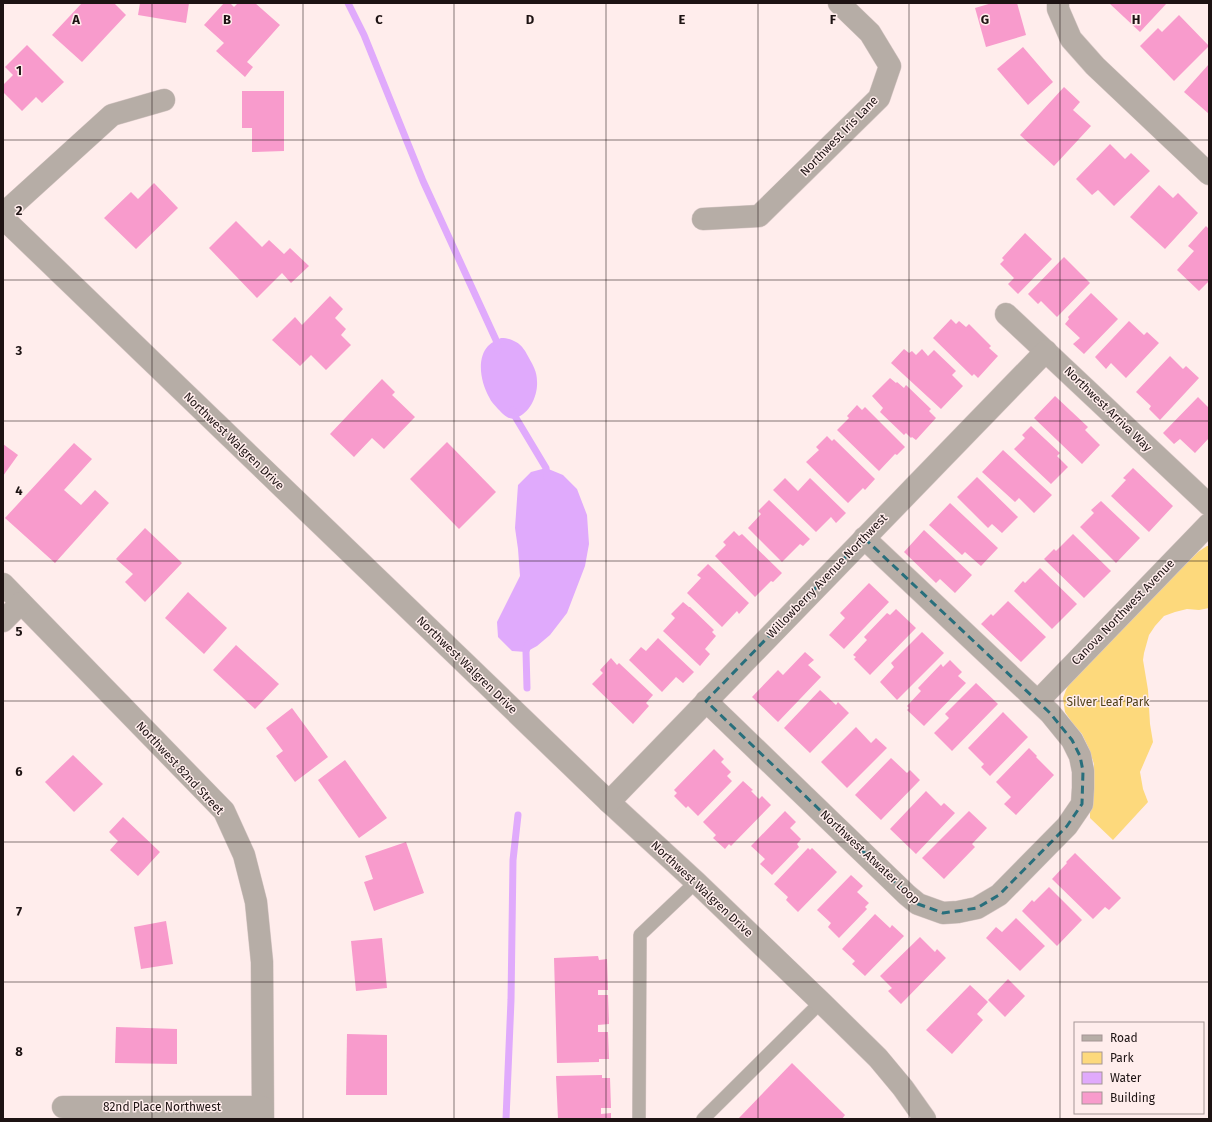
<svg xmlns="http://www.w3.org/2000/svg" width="1212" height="1122" font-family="'Fira Sans',sans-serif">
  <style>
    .green { fill: #fdd97c }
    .water { fill: #e0aafc }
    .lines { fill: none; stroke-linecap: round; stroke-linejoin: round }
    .stream { stroke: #e0aafc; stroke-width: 7 }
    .building { fill: #f89bcc }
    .service-casing { stroke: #dbcac9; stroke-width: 14 }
    .minor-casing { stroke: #dbcac9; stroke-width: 23 }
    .service { stroke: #b6ada6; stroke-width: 13 }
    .minor { stroke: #b6ada6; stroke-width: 22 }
    .marked { fill: none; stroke: #286f7c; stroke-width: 3; stroke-dasharray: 8 5; stroke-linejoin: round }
    .grid { fill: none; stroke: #1d1313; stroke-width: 1; stroke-opacity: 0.55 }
    .labels { text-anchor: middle; stroke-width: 3; stroke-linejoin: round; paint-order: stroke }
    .street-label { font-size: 12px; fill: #1d1313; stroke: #ffedec }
    .park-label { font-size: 12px; fill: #514218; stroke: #ffedec }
    .grid-label { font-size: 13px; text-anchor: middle; font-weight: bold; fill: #1d1313; stroke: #ffedec; stroke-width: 3; stroke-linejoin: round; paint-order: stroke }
  </style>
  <rect width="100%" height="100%" fill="#ffedec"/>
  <path class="green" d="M1207,546H1209V608L1199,610L1187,609L1175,612L1164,616L1155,626L1149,635L1144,653L1143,660L1148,690L1150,724L1153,742L1140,772L1143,789L1148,802L1113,840L1090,818V811L1094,788V764L1089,749L1082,734L1073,724L1065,712L1063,698L1066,690L1070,682L1104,646L1198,552Z"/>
  <g class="water">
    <path d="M501,338C507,338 511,339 516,342C522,345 526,352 529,358C533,365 537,372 537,381C538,395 530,413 516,418C509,421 503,414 498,409C495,405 491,402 489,397C481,383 476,359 488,346C492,342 497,340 501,338Z"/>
    <path d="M546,468L563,475L577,489L587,515L589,544L585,566L567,613L550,635L537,646L526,652L512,651L498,637L497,622L520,576L518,549L515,528L518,485L531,472Z"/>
  </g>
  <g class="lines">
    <g class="stream">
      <path d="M348,3L364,35L423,181L496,340L498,350"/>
      <path d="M513,410L516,418L546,468L547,477"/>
      <path d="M527,688L526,652L528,644"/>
      <path d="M506,1119L511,1000L513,860L518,815"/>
    </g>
  </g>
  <g class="building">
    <path d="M82,3H114L126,15L82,62L52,35Z"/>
    <path d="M140,3H189L186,23L138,15Z"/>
    <path d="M224,3H230L234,7L238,3H255L280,25L247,62L253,67L245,77L216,51L224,43L204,25Z"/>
    <path d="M992,3H1017L1026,35L986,47L975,8Z"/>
    <path d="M1109,3H1167L1140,32Z"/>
    <path d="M1179,15L1209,46L1174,81L1140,46L1158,28L1162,32Z"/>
    <path d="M27,45L64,82L42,103L36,97L22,111L3,92V85L13,75L5,67Z"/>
    <path d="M1023,47L1053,82L1028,105L997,69Z"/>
    <path d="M1209,64V114L1184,92Z"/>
    <path d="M1064,87L1080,102L1073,110L1091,126L1054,166L1020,135Z"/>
    <path d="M242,91H284V151L252,152V128H242Z"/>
    <path d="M1110,144L1125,159L1131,153L1150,171L1114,206L1098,190L1092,195L1076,179Z"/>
    <path d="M154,183L178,208L136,249L104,218L131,192L138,199Z"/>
    <path d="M1159,185L1173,198L1178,193L1198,213L1165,249L1130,217Z"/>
    <path d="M236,221L262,247L269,240L284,254L290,248L309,266L291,283L282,273L257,298L209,248Z"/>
    <path d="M1206,226L1209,229V281L1199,291L1177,270L1194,251L1188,246Z"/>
    <path d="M1025,233L1052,259L1018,294L1008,284L1014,278L1000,264L1004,260L1002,258Z"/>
    <path d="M1064,257L1090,283L1057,317L1041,301L1038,304L1028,294Z"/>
    <path d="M1091,293L1118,319L1084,354L1073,344L1080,338L1065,324L1069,319L1068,317Z"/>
    <path d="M330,296L343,309L335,318L346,329L341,335L351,345L326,370L311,355L300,366L272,340L295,317L302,325Z"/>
    <path d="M951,319L956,324L959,321L966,327L969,324L991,346L989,348L998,356L978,378L974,374L972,376L933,338Z"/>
    <path d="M1129,321L1144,335L1147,332L1159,343L1126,378L1111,363L1106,369L1095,357Z"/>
    <path d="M904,349L909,353L912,351L916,355L922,349L928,356L934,350L956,371L952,375L963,386L941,409L891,363Z"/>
    <path d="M1170,356L1183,369L1186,366L1199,378L1160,420L1149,409L1151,406L1136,392Z"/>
    <path d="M890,378L896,383L897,382L904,388L906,385L931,409L929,411L936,418L916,440L912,437L911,438L906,433L904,435L880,412L883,408L872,396Z"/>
    <path d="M382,379L395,392L392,395L415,417L384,449L372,438L354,457L330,434Z"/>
    <path d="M1055,396L1088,427L1085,430L1100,445L1082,464L1034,418Z"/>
    <path d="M1198,397L1209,408V438L1195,453L1180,439L1174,444L1163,433Z"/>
    <path d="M857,405L862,410L865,407L905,447L897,455L895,454L879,471L837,430L849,418L847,416Z"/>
    <path d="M1031,426L1060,453L1057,456L1068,467L1051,484L1014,449L1025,438L1022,435Z"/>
    <path d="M827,436L832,441L834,439L875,479L865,490L863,488L848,503L806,462L819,450L816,447Z"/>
    <path d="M447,442L496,492L459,529L410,479Z"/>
    <path d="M74,443L92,459L64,490L81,505L95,490L109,503L55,563L5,518Z"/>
    <path d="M3,444L18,455L3,476Z"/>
    <path d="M1003,450L1052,495L1034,513L1019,498L1015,502L982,472Z"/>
    <path d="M1133,468L1173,506L1149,532L1111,496L1126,480L1123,478Z"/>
    <path d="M977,477L1018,517L1002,533L992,524L988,528L957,497Z"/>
    <path d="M785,478L798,491L810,478L846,513L836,523L831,517L816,532L773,490Z"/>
    <path d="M769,500L810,539L803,546L800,544L782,562L748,528L761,514L758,511Z"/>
    <path d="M1101,501L1140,538L1116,563L1080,527L1094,513L1091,510Z"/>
    <path d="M950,503L998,548L981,566L965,552L962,555L929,525Z"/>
    <path d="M145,528L182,563L145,602L125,582L133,574L116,559Z"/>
    <path d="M924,530L972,575L955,593L940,579L936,583L904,552Z"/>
    <path d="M734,531L739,536L742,534L782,573L773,582L771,581L755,597L715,556L726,545L723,542Z"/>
    <path d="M1073,534L1111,571L1084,598L1044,559L1054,549L1056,551Z"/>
    <path d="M708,564L749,603L739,614L737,611L722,627L687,593L701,578L697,575Z"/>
    <path d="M1040,568L1077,604L1052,629L1014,591L1023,581L1025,583Z"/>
    <path d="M869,583L889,602L844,649L829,635L845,618L840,613Z"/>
    <path d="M188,592L227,628L204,654L165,618Z"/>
    <path d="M1008,601L1046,637L1021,662L981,624L991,614L993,616Z"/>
    <path d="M683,602L689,607H690L714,630L712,632L716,636L705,649L710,654L700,666L663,631L675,618L671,614Z"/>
    <path d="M896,609L916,628L870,675L854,659L856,657L853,655L867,640L864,637L887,613L890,615Z"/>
    <path d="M922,632L944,653L897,700L880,682L894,667L891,663Z"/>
    <path d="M658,638L694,672L683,683L676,677L662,692L629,660L641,647L646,651Z"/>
    <path d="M236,645L279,684L255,709L213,670Z"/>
    <path d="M805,652L814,660L808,665L821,677L778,722L752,697L778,670L783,675Z"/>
    <path d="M611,658L617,665L619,663L653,695L646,703L649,706L633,724L592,684L603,673L600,670Z"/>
    <path d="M950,660L962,672L958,676L966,683L924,726L907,710L909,708L907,706L921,691L918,688L941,664L943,667Z"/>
    <path d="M976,683L998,704L952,751L934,733L949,718L945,714Z"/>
    <path d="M820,690L836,705L838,702L849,713L810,753L784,728Z"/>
    <path d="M292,708L328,757L295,782L276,756L283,751L266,728Z"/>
    <path d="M1003,712L1028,737L990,776L981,767L984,764L968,748Z"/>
    <path d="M856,727L871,743L876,738L887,748L847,788L821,762Z"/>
    <path d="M1029,748L1037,756L1036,757L1054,775L1016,815L1004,804L1011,797L996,782Z"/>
    <path d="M714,749L724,759L721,762L731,772L727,776L732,781L698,816L688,806L686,808L674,796L677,793L674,790Z"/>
    <path d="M73,755L103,784L74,812L45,782Z"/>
    <path d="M891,758L907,773L910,770L920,780L881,820L855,795Z"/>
    <path d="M345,760L387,818L359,838L318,780Z"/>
    <path d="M743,781L753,790L751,791L759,799L762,796L771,805L731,846L729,844L725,849L713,838L716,835L703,822Z"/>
    <path d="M926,791L941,806L944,803L955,813L916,854L890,829Z"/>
    <path d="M785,811L796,822L790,828L801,839L797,844L799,847L772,875L760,864L765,859L751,846Z"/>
    <path d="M969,811L987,828L972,844L975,847L944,879L922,858Z"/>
    <path d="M123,817L160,852L138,876L110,850L118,841L109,832Z"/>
    <path d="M406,842L424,893L374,911L364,882L373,879L365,856Z"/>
    <path d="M808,848L810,850L812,848L837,872L798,912L786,900L788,897L774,884Z"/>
    <path d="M1075,853L1121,898L1109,910L1105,907L1093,919L1052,879L1067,863L1066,862Z"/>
    <path d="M851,875L863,886L857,892L869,903L865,907L867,909L839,938L828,927L831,923L817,910Z"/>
    <path d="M1049,887L1082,920L1057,946L1022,911L1032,900L1034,902Z"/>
    <path d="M875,914L890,928L892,925L904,936L865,976L852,964L855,961L842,949Z"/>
    <path d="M1016,918L1045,946L1020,971L986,938L996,927L1002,932Z"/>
    <path d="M166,921L173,964L141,969L134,927Z"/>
    <path d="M920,937L935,952L937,949L946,958L901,1004L888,991L892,988L880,976Z"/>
    <path d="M382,938L387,988L356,991L351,941Z"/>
    <path d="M598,956L599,960L607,959L608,990H598V995H608L609,1024L598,1025V1032H608L609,1059H599V1062L557,1063L554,958Z"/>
    <path d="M1008,979L1025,996L1005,1017L988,1000Z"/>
    <path d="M970,985L988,1002L977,1014L983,1020L952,1054L926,1030Z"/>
    <path d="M116,1027L177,1029V1064L115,1063Z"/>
    <path d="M347,1034L387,1035V1095H346Z"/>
    <path d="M792,1063L845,1115L842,1119H738Z"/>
    <path d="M602,1075V1078H610L611,1108H601V1114L611,1113V1119H558L556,1076Z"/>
  </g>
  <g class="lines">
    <defs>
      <g id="service">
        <path d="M639,1119L640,935L696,882"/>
        <path d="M703,1119L821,1002"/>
      </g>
      <g id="minor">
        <path d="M1058,3V9L1071,39L1095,66L1209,174"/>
        <path d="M3,214L112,115L164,100"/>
        <path d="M3,218L609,802L696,882L821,1002L878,1058L903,1088L925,1119"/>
        <path d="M703,219L759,216L879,98L890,66L870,33L839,3"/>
        <path d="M1006,314L1209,505"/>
        <path d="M3,584L224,811L244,855L256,902L262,962L263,1119"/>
        <path d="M3,621L21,603"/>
        <path d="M706,701L907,895L918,904L943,913L958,912L977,908L999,895L1067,826L1082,804L1083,788V771L1080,756L1072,740L1050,713L864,538"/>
        <path d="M1038,701L1209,524"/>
        <path d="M609,802L1046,351"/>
        <path d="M63,1107H262"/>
      </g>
    </defs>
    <use href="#service" class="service-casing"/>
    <use href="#minor" class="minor-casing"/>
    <use href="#service" class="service"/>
    <use href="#minor" class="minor"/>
  </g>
  <path class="marked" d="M864,538L1050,713L1072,740L1080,756L1083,771L1082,804L1067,826L999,895L977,908L943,913L918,904L706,701Z"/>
  <path class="grid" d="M152,3V1119M303,3V1119M454,3V1119M606,3V1119M758,3V1119M909,3V1119M1060,3V1119M3,140H1209M3,280H1209M3,421H1209M3,561H1209M3,701H1209M3,842H1209M3,982H1209"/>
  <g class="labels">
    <g class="street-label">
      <text transform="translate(839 136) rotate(-46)" y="4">Northwest Iris Lane</text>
      <text transform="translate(1108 409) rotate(44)" y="4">Northwest Arriva Way</text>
      <text transform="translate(234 441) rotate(44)" y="4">Northwest Walgren Drive</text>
      <text transform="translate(827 576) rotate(-46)" y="4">Willowberry Avenue Northwest</text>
      <text transform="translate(1123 612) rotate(-46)" y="4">Canova Northwest Avenue</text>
      <text transform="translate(467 665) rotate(44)" y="4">Northwest Walgren Drive</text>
      <text transform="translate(180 768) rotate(47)" y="4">Northwest 82nd Street</text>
      <text transform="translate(870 857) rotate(43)" y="4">Northwest Atwater Loop</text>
      <text transform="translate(702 889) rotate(43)" y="4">Northwest Walgren Drive</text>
      <text x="162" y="1111">82nd Place Northwest</text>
    </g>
    <g class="park-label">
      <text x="1108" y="706">Silver Leaf Park</text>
    </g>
  </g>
  <g class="grid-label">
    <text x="76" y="24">A</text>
    <text x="227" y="24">B</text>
    <text x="379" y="24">C</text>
    <text x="530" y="24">D</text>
    <text x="682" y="24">E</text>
    <text x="833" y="24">F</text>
    <text x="985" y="24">G</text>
    <text x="1136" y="24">H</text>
    <text x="19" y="75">1</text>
    <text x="19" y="215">2</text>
    <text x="19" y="355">3</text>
    <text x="19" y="495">4</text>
    <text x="19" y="636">5</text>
    <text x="19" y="776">6</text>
    <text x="19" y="916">7</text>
    <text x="19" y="1056">8</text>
  </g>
  <rect width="1212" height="1122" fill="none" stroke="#1d1313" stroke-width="8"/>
  <rect x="1074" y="1022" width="130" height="92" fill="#ffedec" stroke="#a59695"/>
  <rect x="1082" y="1035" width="20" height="6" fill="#b6ada6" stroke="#a59695"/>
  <text x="1110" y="1042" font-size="12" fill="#1d1313">Road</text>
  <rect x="1082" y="1052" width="20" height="12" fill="#fdd97c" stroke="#a59695"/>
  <text x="1110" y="1062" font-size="12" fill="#1d1313">Park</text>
  <rect x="1082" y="1072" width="20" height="12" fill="#e0aafc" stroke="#a59695"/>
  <text x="1110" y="1082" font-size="12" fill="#1d1313">Water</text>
  <rect x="1082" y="1092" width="20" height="12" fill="#f89bcc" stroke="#a59695"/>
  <text x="1110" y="1102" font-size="12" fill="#1d1313">Building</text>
</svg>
